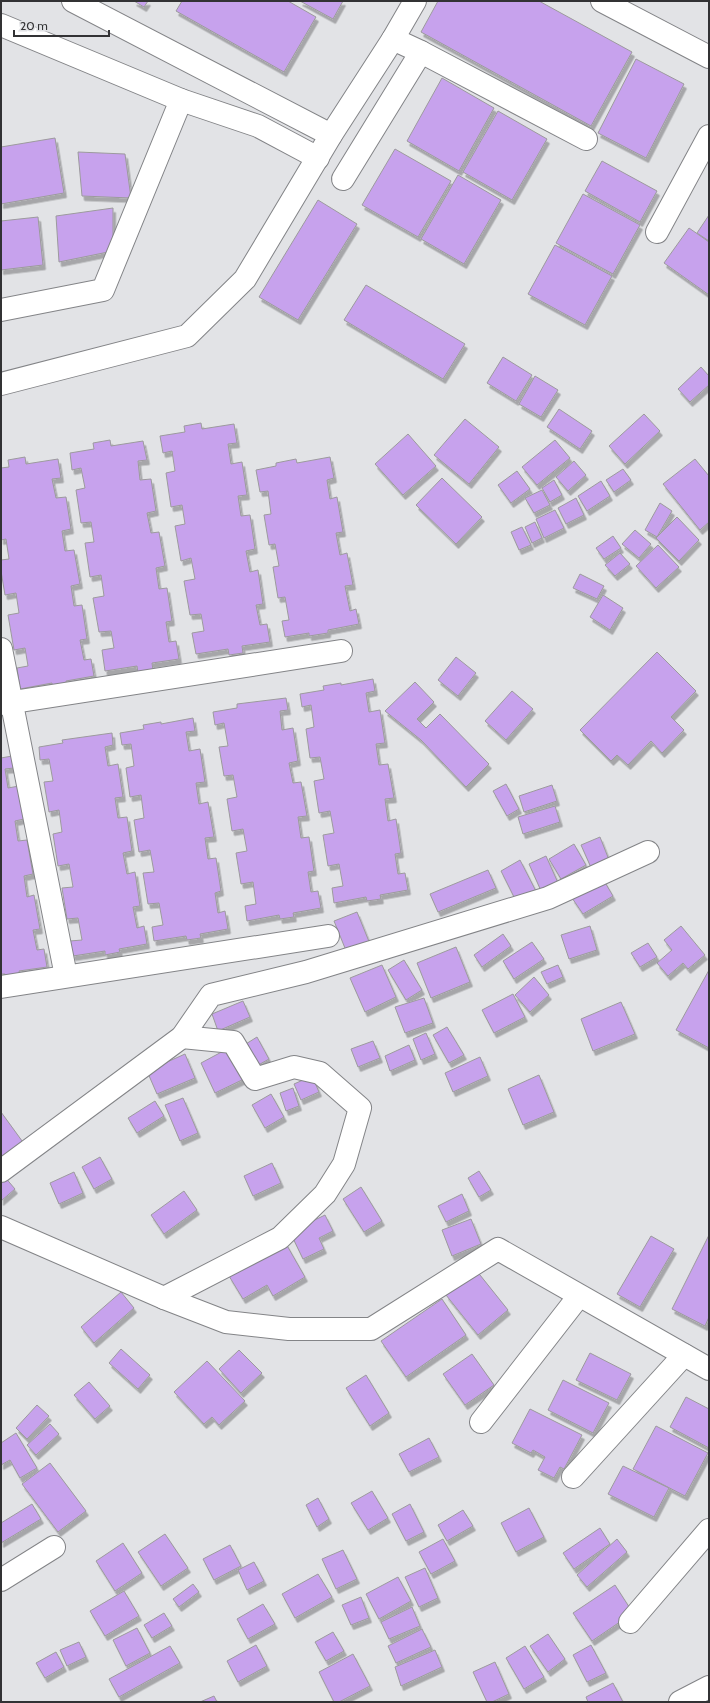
<svg xmlns="http://www.w3.org/2000/svg" width="710" height="1703" font-family="Cabin,sans-serif">
  <style>
    .building { fill: #c7a2ed; stroke: #9c9a9d; filter: url(#shadow) }
    .lines { fill: none; stroke-linecap: round; stroke-linejoin: round }
    .minor-casing { stroke: #838487; stroke-width: 24 }
    .tertiary-casing { stroke: #838487; stroke-width: 24 }
    .minor { stroke: #fff; stroke-width: 22 }
    .tertiary { stroke: #fff; stroke-width: 22 }
  </style>
  <defs>
    <filter id="shadow"><feDropShadow dx="2.5" dy="4.5" stdDeviation="0" flood-color="#0004"/></filter>
  </defs>
  <rect width="100%" height="100%" fill="#e2e3e6"/>
  <g class="building">
    <path d="M134,1H148L144,7Z"/>
    <path d="M182,1H288L316,17L284,72L176,11Z"/>
    <path d="M300,1H343L333,19Z"/>
    <path d="M438,1H539L632,52L591,126L421,32Z"/>
    <path d="M636,59L684,84L646,158L598,133Z"/>
    <path d="M442,78L494,108L459,171L407,141Z"/>
    <path d="M498,111L547,139L512,200L463,172Z"/>
    <path d="M55,138L64,193L1,204V147Z"/>
    <path d="M395,149L451,181L418,237L362,205Z"/>
    <path d="M78,152L125,154L131,198L82,196Z"/>
    <path d="M602,161L657,191L640,222L585,191Z"/>
    <path d="M458,175L501,200L464,264L421,239Z"/>
    <path d="M583,194L640,225L613,274L556,243Z"/>
    <path d="M318,200L357,224L298,320L259,297Z"/>
    <path d="M113,208V251L59,262L56,216Z"/>
    <path d="M709,215V241L697,233Z"/>
    <path d="M38,217L43,265L1,270V221Z"/>
    <path d="M689,228L709,242V295L664,263Z"/>
    <path d="M555,245L612,276L585,325L528,294Z"/>
    <path d="M366,285L465,344L443,379L344,320Z"/>
    <path d="M503,357L532,375L516,401L487,383Z"/>
    <path d="M701,367L709,376V385L690,402L678,389Z"/>
    <path d="M535,376L558,390L541,417L519,404Z"/>
    <path d="M559,409L592,431L580,449L547,427Z"/>
    <path d="M644,414L660,431L625,464L609,446Z"/>
    <path d="M465,419L499,447L469,484L434,455Z"/>
    <path d="M201,423L202,429L234,424L237,443L228,444L231,464L242,462L247,495L238,496L241,516L250,515L255,549L246,551L250,572L258,570L263,604L256,605L260,625L267,624L270,642L242,646L243,653L229,655L228,649L196,654L192,633L204,631L201,614L190,615L184,581L195,579L191,558L181,561L175,526L185,524L182,505L171,507L166,473L175,471L172,451L163,453L160,436L185,432L184,426Z"/>
    <path d="M408,434L436,466L403,495L375,464Z"/>
    <path d="M110,440L111,446L143,441L147,460L138,461L140,480L151,479L156,511L147,513L151,533L159,532L165,566L156,568L159,589L167,588L172,621L166,622L169,642L176,641L179,659L152,663L153,670L138,673L137,666L105,671L102,650L114,648L111,631L99,632L93,598L104,596L101,575L90,577L85,543L94,542L91,522L81,523L76,490L85,488L81,468L72,470L70,453L94,449L93,443Z"/>
    <path d="M555,440L570,458L537,485L522,467Z"/>
    <path d="M25,457L26,464L58,459L61,478L52,479L56,498L66,497L71,529L62,531L65,551L74,550L80,584L71,586L74,606L82,605L87,639L80,640L84,660L91,659L94,676L66,681L67,688L53,690L52,683L20,689L17,668L28,666L25,648L14,650L8,615L19,613L16,593L5,595L1,571V560L9,559L6,539L1,540V468L9,467L8,460Z"/>
    <path d="M330,457L334,478L327,480L330,499L337,497L343,532L336,533L340,555L347,553L353,585L345,586L350,611L356,609L359,624L328,630V633L309,636V633L285,637L282,621L289,620L285,597L278,598L273,567L279,566L275,544L269,545L264,515L271,514L268,491L260,492L256,470L276,466V463L296,459L297,463Z"/>
    <path d="M695,459L709,476V522L700,530L663,484Z"/>
    <path d="M574,461L586,475L568,491L556,477Z"/>
    <path d="M623,469L631,480L614,492L606,480Z"/>
    <path d="M517,471L530,489L511,503L498,485Z"/>
    <path d="M442,478L482,517L456,544L416,505Z"/>
    <path d="M554,480L562,495L550,502L542,488Z"/>
    <path d="M601,481L610,496L587,511L578,496Z"/>
    <path d="M542,490L550,505L534,513L525,498Z"/>
    <path d="M576,498L584,515L566,524L558,508Z"/>
    <path d="M660,503L672,511L657,537L645,530Z"/>
    <path d="M555,510L564,528L544,538L536,519Z"/>
    <path d="M677,517L699,540L679,561L656,538Z"/>
    <path d="M535,522L542,538L532,543L525,527Z"/>
    <path d="M522,527L531,545L519,550L511,532Z"/>
    <path d="M635,530L651,544L639,558L622,544Z"/>
    <path d="M613,536L621,548L604,559L596,548Z"/>
    <path d="M658,545L679,567L656,588L636,566Z"/>
    <path d="M620,553L630,564L615,576L605,565Z"/>
    <path d="M580,574L604,586L597,599L573,588Z"/>
    <path d="M603,595L623,608L610,630L590,617Z"/>
    <path d="M657,652L696,691L671,717L684,730L662,753L651,741L628,765L617,755L611,761L580,730Z"/>
    <path d="M456,657L476,673L458,696L438,680Z"/>
    <path d="M373,679L375,691L366,693L369,712L380,710L385,743L376,744L379,765L388,764L394,798L385,799L388,821L396,819L401,853L395,854L398,874L405,873L408,890L380,895L381,899L367,901L366,897L334,903L332,888L343,886L339,864L328,866L323,835L334,833L330,811L319,813L314,781L324,779L320,757L310,758L306,729L314,727L311,705L302,707L300,694L324,690L323,686L341,683V685Z"/>
    <path d="M415,682L434,702L417,719L426,728L440,714L489,764L466,787L421,740L385,711Z"/>
    <path d="M512,691L533,709L506,740L485,721Z"/>
    <path d="M286,698L288,710L280,711L282,730L293,728L298,761L289,763L293,783L301,782L307,816L298,817L301,838L309,837L314,871L308,872L311,892L318,891L321,908L293,913L294,917L280,919L279,915L247,921L245,906L256,904L253,882L241,884L236,853L247,851L243,829L232,831L227,799L237,797L233,775L224,776L219,747L228,746L224,723L215,725L213,712L237,708V704Z"/>
    <path d="M193,718L195,731L186,732L189,751L200,749L205,782L196,783L199,804L208,802L214,837L205,838L208,859L216,858L221,891L215,893L218,913L225,911L228,929L200,934L201,938L187,940L186,936L154,941L152,927L163,925L159,903L148,904L143,873L154,872L150,850L139,852L134,820L144,818L141,795L130,797L126,768L134,766L131,744L122,745L120,733L144,729L143,725L161,722V724Z"/>
    <path d="M112,733L113,745L105,747L108,766L118,764L123,797L115,798L118,818L127,817L132,851L123,853L127,874L135,872L140,906L133,907L137,928L144,926L147,944L119,949L120,952L105,955V951L73,956L70,941L82,940L78,918L67,919L62,888L73,887L69,864L58,866L53,834L62,832L59,810L49,812L44,782L53,781L49,759L40,760L39,747L63,743L62,740Z"/>
    <path d="M12,756L14,768L5,769L8,788L19,786L24,819L15,821L18,841L27,840L33,874L24,876L27,897L34,895L40,929L33,930L37,950L44,949L47,967L19,971L20,975L6,978L5,974H1V758Z"/>
    <path d="M506,784L519,809L507,816L493,791Z"/>
    <path d="M552,785L557,801L524,812L519,796Z"/>
    <path d="M555,806L560,822L523,834L518,817Z"/>
    <path d="M600,837L611,865L593,872L581,845Z"/>
    <path d="M574,844L586,865L561,879L549,859Z"/>
    <path d="M546,856L559,885L542,893L529,864Z"/>
    <path d="M520,860L538,895L518,905L501,871Z"/>
    <path d="M488,870L496,888L438,912L430,894Z"/>
    <path d="M603,879L613,896L583,914L572,898Z"/>
    <path d="M357,912L370,944L347,953L334,921Z"/>
    <path d="M590,926L597,950L569,959L561,935Z"/>
    <path d="M681,926L705,955L688,969L683,963L668,976L657,963L672,950L664,940Z"/>
    <path d="M503,934L511,946L482,967L474,955Z"/>
    <path d="M532,942L544,959L514,979L503,961Z"/>
    <path d="M648,943L657,957L640,967L631,953Z"/>
    <path d="M456,947L470,982L431,998L417,963Z"/>
    <path d="M404,960L422,990L406,1000L388,970Z"/>
    <path d="M382,965L396,997L365,1012L350,978Z"/>
    <path d="M558,965L563,977L547,984L541,972Z"/>
    <path d="M709,970V1048L676,1030Z"/>
    <path d="M534,977L549,995L530,1012L515,995Z"/>
    <path d="M513,994L525,1017L494,1033L482,1010Z"/>
    <path d="M424,998L433,1023L405,1033L395,1007Z"/>
    <path d="M243,1001L250,1017L218,1031L212,1014Z"/>
    <path d="M621,1002L635,1034L593,1051L581,1019Z"/>
    <path d="M447,1027L464,1055L449,1063L433,1035Z"/>
    <path d="M426,1033L435,1054L421,1060L413,1039Z"/>
    <path d="M257,1037L269,1059L253,1068L241,1047Z"/>
    <path d="M373,1041L380,1058L358,1067L351,1049Z"/>
    <path d="M409,1045L415,1060L390,1071L385,1056Z"/>
    <path d="M229,1048L244,1079L215,1093L201,1063Z"/>
    <path d="M185,1054L195,1078L157,1094L147,1071Z"/>
    <path d="M480,1057L488,1076L453,1092L445,1073Z"/>
    <path d="M539,1075L554,1112L523,1125L508,1089Z"/>
    <path d="M312,1076L319,1092L301,1100L294,1084Z"/>
    <path d="M293,1088L299,1106L286,1111L280,1093Z"/>
    <path d="M271,1094L284,1117L265,1128L252,1105Z"/>
    <path d="M183,1098L198,1133L180,1141L165,1105Z"/>
    <path d="M155,1101L164,1116L137,1133L128,1118Z"/>
    <path d="M1,1112L25,1145L1,1163Z"/>
    <path d="M100,1157L112,1179L94,1189L82,1167Z"/>
    <path d="M272,1163L281,1183L253,1196L244,1176Z"/>
    <path d="M479,1171L491,1190L479,1197L468,1178Z"/>
    <path d="M74,1172L83,1193L59,1204L50,1183Z"/>
    <path d="M4,1176L15,1189L1,1201V1178Z"/>
    <path d="M361,1187L382,1221L364,1232L343,1199Z"/>
    <path d="M184,1191L197,1210L164,1234L151,1215Z"/>
    <path d="M462,1194L469,1211L446,1222L438,1206Z"/>
    <path d="M325,1215L333,1231L319,1238L324,1249L303,1259L290,1232Z"/>
    <path d="M471,1219L481,1244L452,1256L442,1230Z"/>
    <path d="M709,1235V1317L705,1326L672,1309Z"/>
    <path d="M651,1236L674,1249L640,1307L617,1294Z"/>
    <path d="M285,1242L305,1277L273,1296L267,1285L243,1299L229,1276Z"/>
    <path d="M476,1270L508,1310L478,1335L446,1295Z"/>
    <path d="M121,1292L134,1308L94,1343L81,1327Z"/>
    <path d="M442,1299L466,1335L406,1377L381,1341Z"/>
    <path d="M121,1349L150,1375L138,1389L109,1363Z"/>
    <path d="M239,1350L262,1373L241,1393L219,1369Z"/>
    <path d="M590,1353L631,1374L617,1400L576,1380Z"/>
    <path d="M472,1354L494,1385L465,1405L443,1374Z"/>
    <path d="M207,1361L245,1401L219,1425L212,1417L204,1424L174,1392Z"/>
    <path d="M366,1375L389,1413L370,1426L346,1388Z"/>
    <path d="M563,1380L609,1403L593,1433L548,1410Z"/>
    <path d="M89,1382L110,1406L95,1419L74,1395Z"/>
    <path d="M686,1397L709,1409V1448L670,1427Z"/>
    <path d="M37,1405L49,1416L27,1439L16,1428Z"/>
    <path d="M530,1409L582,1435L564,1469L560,1467L554,1478L538,1470L545,1457L533,1450L531,1453L512,1443Z"/>
    <path d="M50,1424L59,1434L36,1455L27,1445Z"/>
    <path d="M656,1426L708,1453L685,1496L633,1469Z"/>
    <path d="M16,1433L37,1468L20,1478L10,1460L1,1465V1443Z"/>
    <path d="M429,1438L439,1457L409,1472L399,1454Z"/>
    <path d="M50,1463L86,1511L58,1532L22,1484Z"/>
    <path d="M623,1466L669,1488L654,1517L608,1494Z"/>
    <path d="M372,1491L388,1518L368,1530L351,1503Z"/>
    <path d="M318,1498L329,1519L317,1527L306,1505Z"/>
    <path d="M32,1504L41,1519L1,1543V1523Z"/>
    <path d="M410,1504L424,1532L406,1541L392,1514Z"/>
    <path d="M529,1508L544,1537L516,1552L501,1523Z"/>
    <path d="M463,1510L473,1526L447,1541L438,1525Z"/>
    <path d="M600,1528L610,1544L574,1569L563,1553Z"/>
    <path d="M165,1534L188,1568L161,1586L138,1552Z"/>
    <path d="M443,1539L455,1561L431,1574L419,1552Z"/>
    <path d="M617,1539L627,1552L587,1587L577,1575Z"/>
    <path d="M123,1543L142,1573L115,1591L96,1561Z"/>
    <path d="M230,1545L241,1566L214,1580L203,1559Z"/>
    <path d="M343,1550L357,1579L336,1589L322,1559Z"/>
    <path d="M254,1562L264,1581L247,1590L238,1570Z"/>
    <path d="M425,1568L438,1598L419,1607L405,1577Z"/>
    <path d="M318,1574L332,1597L295,1618L282,1594Z"/>
    <path d="M398,1577L411,1601L379,1619L366,1594Z"/>
    <path d="M193,1584L199,1592L179,1607L173,1599Z"/>
    <path d="M615,1585L633,1613L592,1641L573,1613Z"/>
    <path d="M124,1591L139,1616L105,1636L90,1611Z"/>
    <path d="M361,1597L369,1618L351,1625L342,1605Z"/>
    <path d="M263,1604L275,1624L248,1639L237,1619Z"/>
    <path d="M412,1607L420,1626L389,1639L381,1622Z"/>
    <path d="M164,1613L172,1626L152,1638L144,1625Z"/>
    <path d="M137,1628L150,1653L126,1666L113,1640Z"/>
    <path d="M422,1629L431,1647L396,1663L388,1646Z"/>
    <path d="M333,1632L344,1651L326,1661L315,1642Z"/>
    <path d="M548,1634L565,1659L548,1672L530,1646Z"/>
    <path d="M79,1642L86,1657L67,1666L60,1650Z"/>
    <path d="M256,1645L267,1666L238,1682L227,1661Z"/>
    <path d="M591,1645L606,1673L587,1682L573,1655Z"/>
    <path d="M170,1646L180,1663L119,1697L109,1679Z"/>
    <path d="M525,1646L544,1677L524,1689L506,1658Z"/>
    <path d="M435,1650L442,1667L401,1686L395,1667Z"/>
    <path d="M56,1652L64,1667L45,1678L36,1663Z"/>
    <path d="M353,1654L370,1686L339,1702H334L319,1672Z"/>
    <path d="M495,1662L509,1694L492,1702H487L473,1672Z"/>
    <path d="M613,1683L623,1702H588L586,1697Z"/>
    <path d="M214,1696L217,1702H200Z"/>
  </g>
  <g class="lines">
    <defs>
      <g id="minor">
        <path d="M73,1L331,135"/>
        <path d="M602,1L709,57"/>
        <path d="M1,25L181,100L258,126L318,158"/>
        <path d="M393,39L421,52L586,139"/>
        <path d="M343,179L421,52"/>
        <path d="M657,232L709,136"/>
        <path d="M1,310L103,290L181,100"/>
        <path d="M1,649L66,976"/>
        <path d="M1,704L341,651"/>
        <path d="M1,987L328,936"/>
        <path d="M1,1171L182,1037L211,995L306,972L548,898L648,852"/>
        <path d="M1,1227L164,1298L226,1322L289,1329H371L498,1249L709,1369"/>
        <path d="M164,1298L280,1238L325,1194L344,1164L360,1108L320,1073L294,1067L255,1079L233,1042L182,1037"/>
        <path d="M481,1422L579,1296"/>
        <path d="M573,1477L684,1355"/>
        <path d="M1,1580L54,1547"/>
        <path d="M630,1622L709,1530"/>
        <path d="M680,1702L709,1687"/>
      </g>
      <path id="tertiary" d="M1,384L187,336L245,279L331,135L393,39L415,1"/>
    </defs>
    <use href="#minor" class="minor-casing"/>
    <use href="#tertiary" class="tertiary-casing"/>
    <use href="#minor" class="minor"/>
    <use href="#tertiary" class="tertiary"/>
  </g>
  <rect width="710" height="1703" fill="none" stroke="#323234" stroke-width="4"/>
  <path d="M14 30v6h95v-6" fill="none" stroke="#323234" stroke-width="2"/>
  <text x="20" y="30" font-size="12" fill="#323234" stroke="#e2e3e6" stroke-width="3" paint-order="stroke">20 m</text>
</svg>
